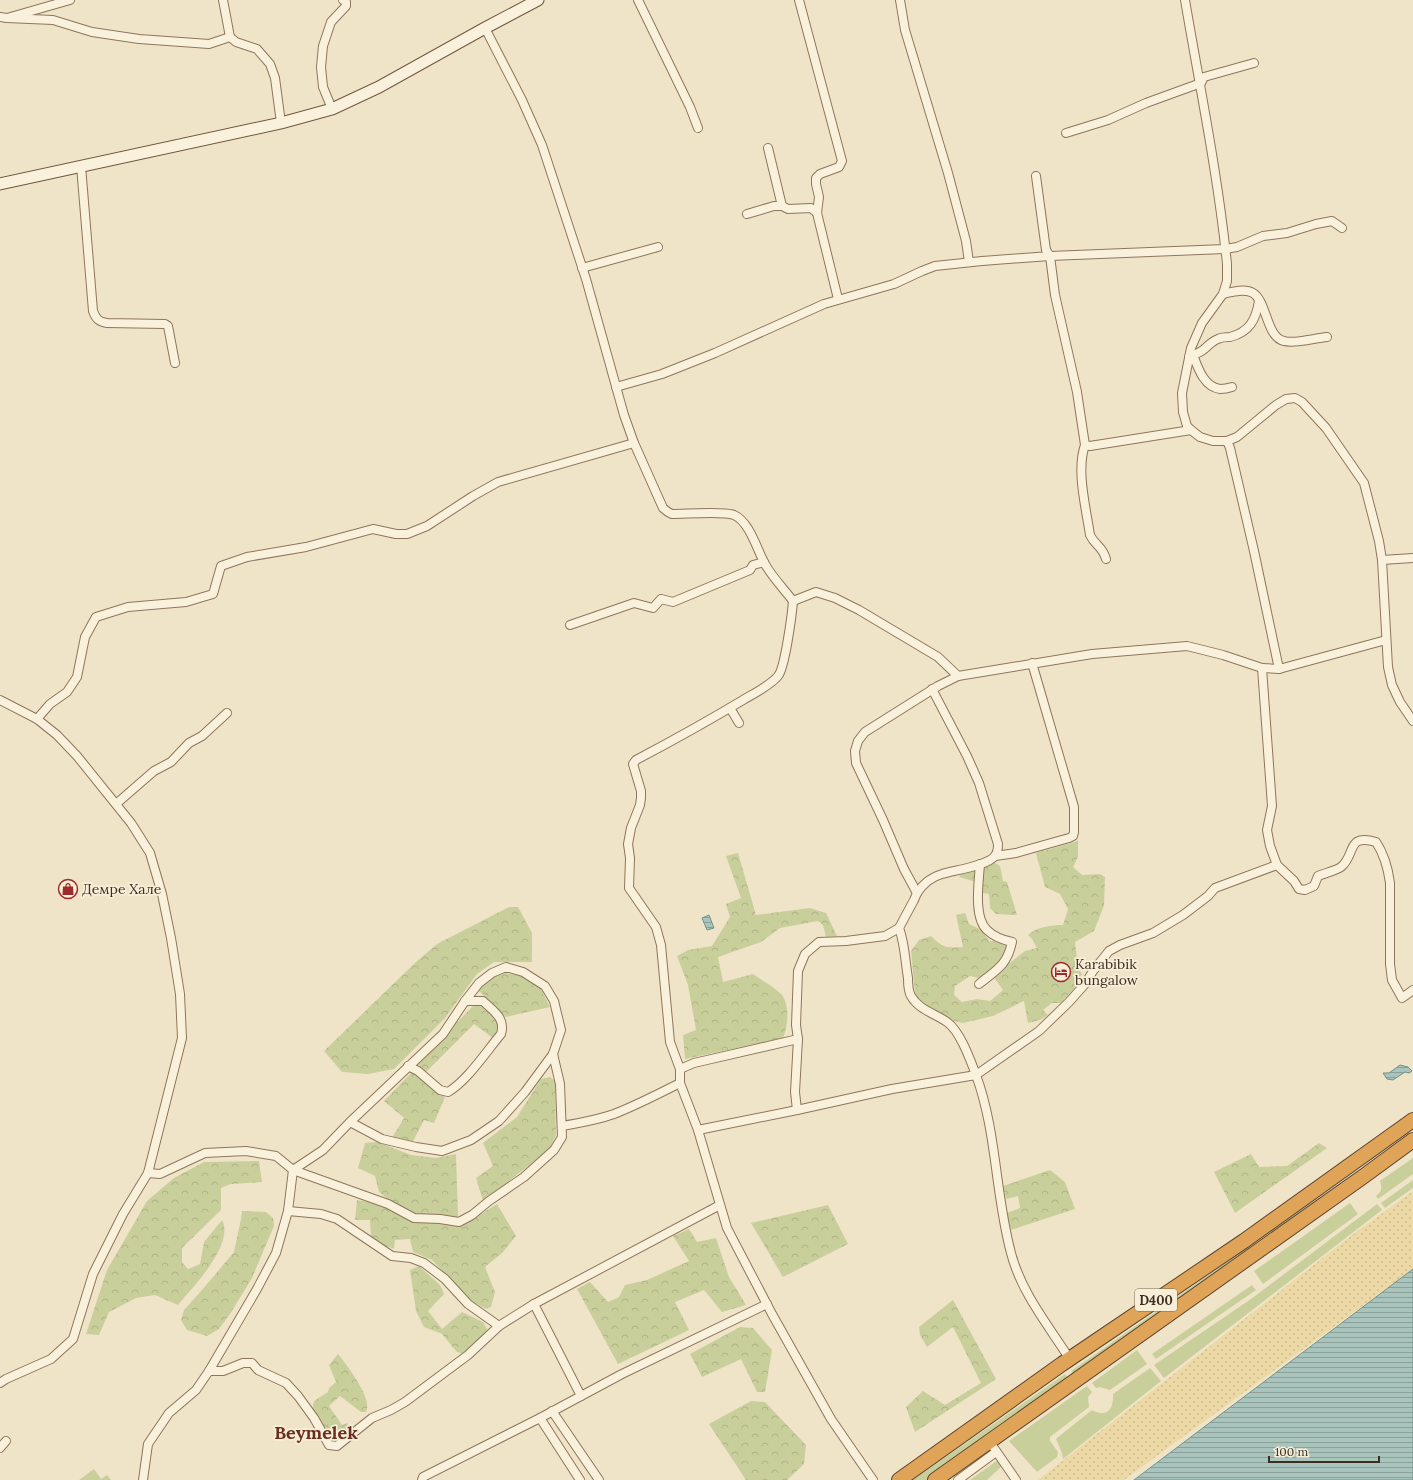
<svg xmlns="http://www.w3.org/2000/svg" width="1413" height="1480" font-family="Lora,serif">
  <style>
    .green { fill: #c9cf9b }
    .forest { fill: url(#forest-crowns) }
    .sand { fill: url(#sand-dots) }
    .water { fill: url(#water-rules); stroke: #6f938a }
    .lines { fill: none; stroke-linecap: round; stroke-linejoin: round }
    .street-casing { stroke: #8d765c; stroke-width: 10 }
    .secondary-casing { stroke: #6f573f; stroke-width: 13 }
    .highway-casing { stroke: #5b4430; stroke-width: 16 }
    .street { stroke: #faf1dc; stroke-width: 8 }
    .secondary { stroke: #faf1dc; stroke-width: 11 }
    .highway { stroke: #e0a458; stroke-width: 14 }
    .labels { text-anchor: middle; stroke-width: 3.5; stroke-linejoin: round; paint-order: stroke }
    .shield { fill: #f7eed8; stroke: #756857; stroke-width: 1 }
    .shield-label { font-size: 13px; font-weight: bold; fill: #3d2e20 }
    .poi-label { font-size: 14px; fill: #3d2e20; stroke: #f7eed8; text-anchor: start }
    .district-label { font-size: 18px; font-weight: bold; fill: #6b2e1e; stroke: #f7eed8 }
  </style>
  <defs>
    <pattern id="forest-crowns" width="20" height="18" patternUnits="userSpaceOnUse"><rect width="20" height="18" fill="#c9cf9b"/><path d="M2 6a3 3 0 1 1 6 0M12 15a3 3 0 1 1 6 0" fill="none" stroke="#aeb285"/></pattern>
    <pattern id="sand-dots" width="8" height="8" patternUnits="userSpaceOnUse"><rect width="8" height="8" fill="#ecd9a5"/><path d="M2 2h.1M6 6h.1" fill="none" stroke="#cbbb8e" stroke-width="1.8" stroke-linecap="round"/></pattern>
    <pattern id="water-rules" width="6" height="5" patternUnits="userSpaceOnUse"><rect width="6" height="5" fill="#a9c4bc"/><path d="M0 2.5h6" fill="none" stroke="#8ba098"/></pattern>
  </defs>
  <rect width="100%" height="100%" fill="#f0e4c8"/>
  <g class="green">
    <path d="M1413,1158V1174L1378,1199L1376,1196C1382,1191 1382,1189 1380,1181Z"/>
    <path d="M1357,1171L1360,1175L1075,1376L1071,1371Z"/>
    <path d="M1413,1180V1188L1385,1208L1381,1203Z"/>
    <path d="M1350,1203L1358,1214L1263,1284L1254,1271Z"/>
    <path d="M1377,1204L1382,1210L1164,1378L1154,1365L1251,1299Z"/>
    <path d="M1252,1285L1256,1290L1156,1359L1152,1354Z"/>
    <path d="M1137,1350L1147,1364L1110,1390L1100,1387L1096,1388L1092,1383Z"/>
    <path d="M1150,1368L1161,1381L1063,1459L1062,1453L1056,1439L1057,1438L1092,1410C1106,1418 1114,1410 1113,1394Z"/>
    <path d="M1065,1374L1069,1380L926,1480H913Z"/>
    <path d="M1087,1386L1092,1392L1088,1397L1089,1407L1050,1437V1441L1058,1452L1057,1457L1037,1472L1009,1441Z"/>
    <path d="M998,1460L1002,1466L987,1480H970Z"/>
    <path d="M94,1469L101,1479L107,1475L111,1480H79Z"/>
  </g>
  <g class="forest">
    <path d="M1078,841V857L1073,867L1082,875L1100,874L1105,877L1104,906L1094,931L1075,942L1078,968L1082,974L1077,985L1061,1003H1052L1043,1010L1048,1015L1040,1020L1028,1023L1024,1001L993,1016L963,1023L954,1021L920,1001L915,994L911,951L919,940L931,936C943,948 946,948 963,947L956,915L965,913L969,924L982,930L989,941H1001L1007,945C1008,963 993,968 979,978L970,976L955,986L954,995L962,1002L977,999L990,1001L1003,990L993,976L1025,951L1037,948L1032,939L1028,935C1036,927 1052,925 1063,925L1068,909L1060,894L1045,887L1036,853Z"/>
    <path d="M738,853L756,915L810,908L826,913L837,936L826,937L823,925L818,921L780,928L761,942L718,957L723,982L753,974C760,979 777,989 782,995C790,1006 788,1026 783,1038L685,1059L683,1035L696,1030L688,985L677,956L688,950L712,946L730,917L726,904L741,898L726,856Z"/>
    <path d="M995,863L1000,866L1003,881L1007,882L1017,915L996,914L990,908L989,894L983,893V884L959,877L961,874Z"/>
    <path d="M509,907H518L532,933V962H494L477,974L445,1018L394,1069L368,1074L342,1072L324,1051L416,962L437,944Z"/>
    <path d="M505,973L522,976L541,989L550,1007L506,1017L478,990L494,977Z"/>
    <path d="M473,1006H481L499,1023V1029L494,1039L474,1024L426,1072L417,1063Z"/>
    <path d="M412,1072L445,1097L434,1123L424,1120L412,1143L392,1138L404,1118L384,1101Z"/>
    <path d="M550,1077L555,1081L556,1135L549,1150L483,1201L476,1178L493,1166L483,1143L517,1117L541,1079Z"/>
    <path d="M377,1142L411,1155L436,1158L456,1154L458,1217L413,1213L390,1201L379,1192L375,1176L358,1168L365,1143Z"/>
    <path d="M1319,1143L1327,1148L1235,1213L1214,1172L1251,1154L1259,1167L1287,1166Z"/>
    <path d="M259,1161L262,1182L231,1184L221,1188V1210L182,1248V1262L188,1269L200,1264L204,1242L222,1220C235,1244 193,1287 178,1305L155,1295L136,1298L109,1312L99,1335L86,1334L107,1270L147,1201L174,1178L204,1162Z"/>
    <path d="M1050,1170L1065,1182L1075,1209L1011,1230L1007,1213L1020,1208L1018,1196L1006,1199L1003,1186Z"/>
    <path d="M357,1200L380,1204L433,1222L464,1225L497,1204L516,1236L503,1252L485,1267L495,1292L491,1307L486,1309L468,1299L432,1260L413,1252L410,1239L395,1240L394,1249L379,1243L371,1237L370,1220H355Z"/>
    <path d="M828,1205L848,1244L783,1277L751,1223Z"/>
    <path d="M242,1211L266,1212L273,1218L274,1226L252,1278L230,1314L219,1329L207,1336L187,1330L181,1320L184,1310L202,1290L234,1252L241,1219Z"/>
    <path d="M689,1229L697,1242L716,1238L729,1277L746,1305L722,1312L704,1290L675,1302L689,1330L618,1364L577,1289L590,1282L608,1302L619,1297L625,1285L647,1280L689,1261L673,1236Z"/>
    <path d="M419,1266L440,1285L444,1294L428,1311L442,1329L462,1312L483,1322L488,1331L463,1354L457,1352L442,1334L424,1327L416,1311L410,1270Z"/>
    <path d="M953,1300L996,1379L915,1432L906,1407L923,1391L945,1405L981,1383L953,1327L927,1347L920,1335L919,1327Z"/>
    <path d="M740,1327L753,1328L772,1350L765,1392H757L741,1359L702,1377L690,1354Z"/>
    <path d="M338,1354C346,1364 374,1400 366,1412H361L340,1396L329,1406L342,1425L347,1423L351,1428V1430L334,1442L329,1439L312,1411L314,1401L328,1392L329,1388L336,1382L329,1365Z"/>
    <path d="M751,1401L765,1402L806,1445L804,1464L787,1480H746L709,1424Z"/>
  </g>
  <path class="sand" d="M1413,1191V1269L1124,1480H1038L1352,1235Z"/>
  <g class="water">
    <path d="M709,915L714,928L707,930L702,918Z"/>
    <path d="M1400,1065L1408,1067L1412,1071L1409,1073L1405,1072L1393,1080L1387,1079L1383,1073H1389Z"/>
    <path d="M1413,1269V1480H1134Z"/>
  </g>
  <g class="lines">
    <defs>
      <g id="street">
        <path d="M223,0L230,37L236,42L257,49L270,64L275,78L281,123"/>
        <path d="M638,0L690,107L698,128"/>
        <path d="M799,0L842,161L839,167L820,174L816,178V184L819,197L817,213L838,299"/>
        <path d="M900,0L905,30L948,173L966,241L969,262"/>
        <path d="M1185,0C1200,88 1218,175 1227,264V281L1223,294L1202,323L1191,348L1182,393L1183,412L1187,426L1191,430L1200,437L1213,441H1227L1237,437L1276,405L1286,399L1295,398L1302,402L1326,428L1364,483L1379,541L1382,560L1388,667L1392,685L1400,702L1413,721"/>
        <path d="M0,17L7,18L70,0"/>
        <path d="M7,18L53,20L92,32L139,39L209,44L230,37"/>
        <path d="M485,28L522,100L542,145L586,279L624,415L634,443L663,508L668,512L672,514C686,514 724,511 734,515C750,522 757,550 765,564C772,577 784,589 793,601L816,592L835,598L859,610L938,657L958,676L1092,654L1187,646L1223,655L1262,668L1272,806L1267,830L1270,846L1277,865L1294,881L1299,889L1305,890L1314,886L1318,876C1325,873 1335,871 1341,867C1356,855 1346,833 1376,842C1384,854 1388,868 1390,883V964L1392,980L1402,998L1413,990"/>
        <path d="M332,109L323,87L321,67L323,46L331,22L346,6V2L343,0"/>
        <path d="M1066,133L1108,120L1146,103L1201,83L1204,77L1254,63"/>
        <path d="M768,148L782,206L788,209L811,208L817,213"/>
        <path d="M81,166L93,311C96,319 99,322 107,323L165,324L168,326L175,363"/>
        <path d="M1036,176L1046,250L1050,256L1055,295L1077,392L1085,445L1090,446L1191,430"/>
        <path d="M747,214L774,206H782"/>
        <path d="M582,268L658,247"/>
        <path d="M1223,294C1231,292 1245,288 1253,293C1267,301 1266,337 1284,341C1295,344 1315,338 1327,337"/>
        <path d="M1193,355C1198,368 1204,387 1220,389C1223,389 1229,388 1232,387"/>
        <path d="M1189,357C1194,355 1199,353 1203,350C1208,346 1212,341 1218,339C1222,337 1226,337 1230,337C1250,332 1256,319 1259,301"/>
        <path d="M616,387L662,374L715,353L824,304L894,284L922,271L935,266L982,261L1050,256L1225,249L1237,247L1263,236L1287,233L1316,224L1332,221L1342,228"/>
        <path d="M1227,441L1230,448L1254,551L1279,669"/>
        <path d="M1085,445C1076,470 1086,508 1090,535C1095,546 1102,545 1106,559"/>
        <path d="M1382,560L1413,558"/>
        <path d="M570,625L634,603L653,608L661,599L673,602L750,570L753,565L764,562"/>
        <path d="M1262,668L1279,669L1386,640"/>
        <path d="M958,676L938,686L865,732L858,741L855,751L856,763L883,820L904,869L917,893L914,900L899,928C905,944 905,961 908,978C908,984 908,991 911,996C919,1010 934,1013 947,1022C960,1031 970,1059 976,1075C997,1132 995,1194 1011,1253C1021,1292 1048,1325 1069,1358"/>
        <path d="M0,700L37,719L57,735L77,756L131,823L150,853L162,894L171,938L180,994L182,1038L148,1173L123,1214L93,1274L73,1339L51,1359L6,1379L0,1383"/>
        <path d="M730,708L739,723"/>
        <path d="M37,719L50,704L67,692L77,677L85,637L96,617L128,607L186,602L213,594L221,566L247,557L306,547L373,529L396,534H407L427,526L473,496L498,482L634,443"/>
        <path d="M116,804L154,771L171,762L189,743L202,736L227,713"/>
        <path d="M995,856L1016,853L1069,838L1073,836L1074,832V807L1032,663"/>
        <path d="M917,893C923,884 931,877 942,874C955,870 987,866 995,856C998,852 998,848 998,844L979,783L967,756L932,689"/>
        <path d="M899,928L885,936L846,941L819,942L805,954L798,971L796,1025L798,1039L795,1092L797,1110L892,1089L976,1075L1039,1031L1069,1002L1085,984L1093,971L1109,951L1120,945L1153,933L1183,915L1208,896L1215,888L1277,865"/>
        <path d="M979,984C996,970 1007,966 1012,942C1003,940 994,937 987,930C973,917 979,881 980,864"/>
        <path d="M798,1039L694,1063L680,1069V1083L698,1130L727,1228L772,1314L831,1419L873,1480"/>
        <path d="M408,1066L418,1071L440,1090L448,1092C467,1081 486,1052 501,1034C506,1018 493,1011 483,1001H465"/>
        <path d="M680,1069L670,1042L661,945L656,927L629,888L630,858L628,844L631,828L640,805L641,798V791L633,764L636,760C672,741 708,721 743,700C753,694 771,685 778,676C785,668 792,614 793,601"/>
        <path d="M562,1126C580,1123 597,1120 614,1114C637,1105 658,1094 680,1083"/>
        <path d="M698,1130L797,1110"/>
        <path d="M148,1173L160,1174L205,1153L246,1151L276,1156L293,1170L323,1150L350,1122L443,1034L465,1001L479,983L492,973L506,967L523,972L545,986L554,1001L561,1030L553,1054L525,1092L499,1121L471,1140L442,1151L416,1147L382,1139L350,1122"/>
        <path d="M288,1211L321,1214L337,1219L392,1256L411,1258L424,1263L445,1279L468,1304L499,1326L534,1304L720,1205"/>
        <path d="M534,1304L581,1396"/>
        <path d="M209,1371H223L243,1363H252L258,1370L286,1383L298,1396L314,1418L329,1445L337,1446L372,1418L391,1410L405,1402L468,1355L499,1326"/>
        <path d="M552,1411L599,1480"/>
        <path d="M540,1418L580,1480"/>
        <path d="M0,1448L6,1441"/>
        <path d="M994,1448L1016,1480"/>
        <path d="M143,1480L148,1444L169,1413L196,1390L209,1371L257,1289L276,1253L288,1211L293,1170L388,1204L414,1218L440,1219L459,1222L472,1215L489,1201L524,1177L554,1150L562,1137L560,1084L553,1054"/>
        <path d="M422,1480L423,1477L540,1418L622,1374L767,1304"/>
        <path d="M958,1480L996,1452"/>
      </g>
      <path id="secondary" d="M0,184L281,123L332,109L379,87L485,28L538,0"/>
      <g id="highway">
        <path d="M899,1480L1062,1364L1244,1241L1413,1120"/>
        <path d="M935,1480L1364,1176L1413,1140"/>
      </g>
    </defs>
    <use href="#street" class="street-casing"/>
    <use href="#secondary" class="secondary-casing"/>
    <use href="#highway" class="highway-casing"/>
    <use href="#street" class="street"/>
    <use href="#secondary" class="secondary"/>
    <use href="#highway" class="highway"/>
  </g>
  <defs>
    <symbol id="shop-ring" viewBox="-11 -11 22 22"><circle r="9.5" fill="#f7eed8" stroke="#9e2a2b" stroke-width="1.5"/><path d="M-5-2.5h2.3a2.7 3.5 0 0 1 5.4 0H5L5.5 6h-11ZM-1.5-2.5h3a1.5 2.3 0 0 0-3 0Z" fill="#9e2a2b"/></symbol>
    <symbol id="hotel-ring" viewBox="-11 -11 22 22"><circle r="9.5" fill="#f7eed8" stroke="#9e2a2b" stroke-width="1.5"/><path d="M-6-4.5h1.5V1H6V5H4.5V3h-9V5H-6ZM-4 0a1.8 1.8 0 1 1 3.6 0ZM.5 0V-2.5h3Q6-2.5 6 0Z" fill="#9e2a2b"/></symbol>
  </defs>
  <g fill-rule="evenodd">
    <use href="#shop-ring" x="57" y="878" width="22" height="22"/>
    <use href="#hotel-ring" x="1050" y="961" width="22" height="22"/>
  </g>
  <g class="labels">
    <rect class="shield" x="1135" y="1289" width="42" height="22" rx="3"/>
    <g class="shield-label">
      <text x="1156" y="1305">D400</text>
    </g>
    <g class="poi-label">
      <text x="82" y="894">Демре Хале</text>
      <text x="1075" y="969">Karabibik<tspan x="1075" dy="16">bungalow</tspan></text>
    </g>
    <g class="district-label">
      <text x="316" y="1439">Beymelek</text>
    </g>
  </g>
  <path d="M1269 1456v6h110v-6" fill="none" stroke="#3d2e20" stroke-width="2"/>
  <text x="1275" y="1456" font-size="12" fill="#3d2e20" stroke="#f7eed8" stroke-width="3" paint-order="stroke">100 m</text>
</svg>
